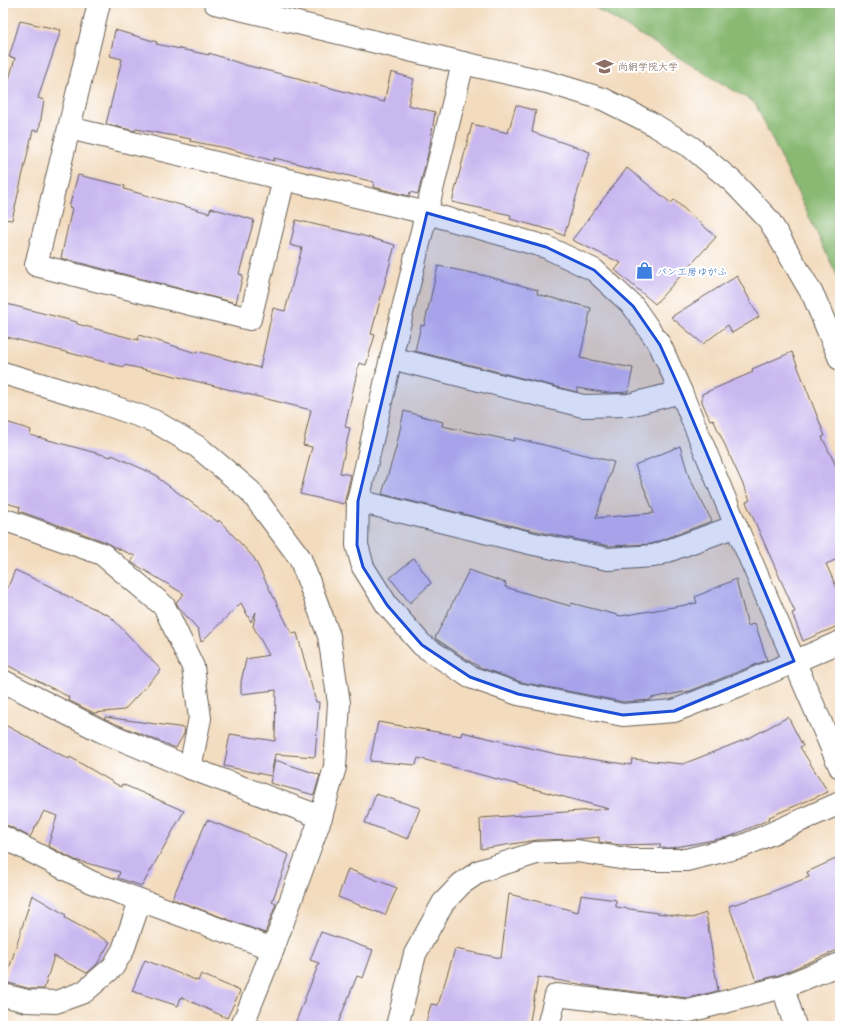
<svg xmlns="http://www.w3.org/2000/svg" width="843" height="1029" font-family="Mali,'Klee One',sans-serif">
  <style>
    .forest { fill: #89b973; stroke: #526a48 }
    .building { fill: #c9b8f0 }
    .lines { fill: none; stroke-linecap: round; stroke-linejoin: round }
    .minor-casing { stroke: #675f55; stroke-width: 24 }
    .tertiary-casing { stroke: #675f55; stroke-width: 24 }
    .minor { stroke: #fff; stroke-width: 22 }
    .tertiary { stroke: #fff; stroke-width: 22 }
    .marked { fill: #1d4ed8; fill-opacity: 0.2; stroke: #1d4ed8; stroke-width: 3; stroke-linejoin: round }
    .labels { text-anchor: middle; stroke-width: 4; stroke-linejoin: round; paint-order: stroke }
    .education-label { font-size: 10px; fill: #785e54; stroke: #fff; text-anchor: start }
    .shop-label { font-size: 10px; fill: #366cbe; stroke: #fff; text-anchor: start }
  </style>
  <rect width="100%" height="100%" fill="#fff"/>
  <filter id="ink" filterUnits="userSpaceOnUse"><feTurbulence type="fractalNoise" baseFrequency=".025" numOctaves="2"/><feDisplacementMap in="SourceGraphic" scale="8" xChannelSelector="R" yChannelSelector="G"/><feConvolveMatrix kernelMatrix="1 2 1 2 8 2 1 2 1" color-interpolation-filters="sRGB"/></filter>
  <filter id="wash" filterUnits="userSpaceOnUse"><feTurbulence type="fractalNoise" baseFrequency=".012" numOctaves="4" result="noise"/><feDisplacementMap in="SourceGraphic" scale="16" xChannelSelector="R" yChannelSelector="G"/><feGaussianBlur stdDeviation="0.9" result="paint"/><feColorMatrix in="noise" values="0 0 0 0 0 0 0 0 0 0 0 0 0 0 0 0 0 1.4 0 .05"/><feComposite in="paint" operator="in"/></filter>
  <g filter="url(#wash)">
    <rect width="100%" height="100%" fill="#f3dbbe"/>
    <path class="forest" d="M587,3H840V282L755,103Z"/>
    <g id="blocks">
      <g class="building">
        <path d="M20,21L61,30L38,98L44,100L39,131L33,130L12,220L3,219V101L15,58L9,57Z"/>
        <path d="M115,30L157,42L156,44L209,55V53L245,65L297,78V79L384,102L391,72L414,79L408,105L435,112L430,145L418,194L410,192L409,196L373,187L374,182L325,170L274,158V161L226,148L190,141L191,139L136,129L135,131L106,124L122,59L110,56Z"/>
        <path d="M516,105L536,111L532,132L590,152L564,236L554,231L510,219L511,215L452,202L472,124L508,133Z"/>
        <path d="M627,168L671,203L674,200L716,237L655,304L615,270L621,263L572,240Z"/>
        <path d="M78,175L125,186L124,189L209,213L211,208L254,220L239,274L243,275L236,303L61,258L72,208L69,207Z"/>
        <path d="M296,220L360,235L395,245L371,334L375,335L366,365L359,363L345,427L350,428L340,473L351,475L344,504L300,494L312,447L303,445L311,410L167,374L124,365V367L3,336V303L77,322V324L138,340L139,335L196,353L197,351L260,368L273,308L285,311L302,248L290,245Z"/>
        <path d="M438,266L486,276L538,290L537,294L591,308L580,358L633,368L628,392L608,393L577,388V392L415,351L421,325L424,326Z"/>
        <path d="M737,276L759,317L732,333L728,325L703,344L671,317Z"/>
        <path d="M792,352L825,436L822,437L840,474V558L826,564L840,595V625L803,641L792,613L795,612L746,502L750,500L713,419L710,420L702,402V394L753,372L752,369Z"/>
        <path d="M404,411L443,422L442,426L514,441V438L570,451L614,462L596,518L654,513L635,465L680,446L689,477L712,521L651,544L609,546L525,529L382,494L396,448Z"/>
        <path d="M3,421L31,430L30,435L111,457L112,455L158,476V478L218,522L219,520L254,558L292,634L297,633L316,702H319L315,757L275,754L271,776L224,766L230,734L275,741L276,690L241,694V682L246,659L269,655L253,626L256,612L251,622L241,603L201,642L198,629L179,608L176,602L184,594L131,562L135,556L112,546L106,542L19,511L20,507L3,502Z"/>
        <path d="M414,558L431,583L410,603L390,578Z"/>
        <path d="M15,570L62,592L61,593L110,616L161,670L124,710L94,713L68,700L69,697L3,663V599Z"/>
        <path d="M469,570L506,583L505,587L570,606L571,603L621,616L697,603L695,597L736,579L748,626L755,623L767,660L690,691L651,698V700L624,702L521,682L482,668L469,661L435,638Z"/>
        <path d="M105,717L185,728L184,734L176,748L106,720L104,719Z"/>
        <path d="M788,717L803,746L800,747L828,792L769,817L770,819L729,837L671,848H660V844L621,845L599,842V837L579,839L537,840L481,849L480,818L609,809L418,758L416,765L370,761L378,722L461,736L462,732L556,754L631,765L632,759L683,764L749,738Z"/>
        <path d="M3,724L69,759L70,757L121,787L122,784L184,811L142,886L118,878L120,872L75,860L48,846L57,816L44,811L30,837L9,826L3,825Z"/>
        <path d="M275,760L320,775L314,795L270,783Z"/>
        <path d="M376,794L420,808L408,839L365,823Z"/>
        <path d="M207,820L242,833L289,855L272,902L276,904L265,933L172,899Z"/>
        <path d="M840,857V949L779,975L756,981L729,906L764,895L809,877L807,872Z"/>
        <path d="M348,869L397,888L385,915L338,897Z"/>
        <path d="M509,894L578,912L581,895L616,900V907L692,918L706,913L718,991L688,998L603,988L538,977L529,1026H425L431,1004L438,1005L455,949L501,958Z"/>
        <path d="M32,895L66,915L65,918L110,942L97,964L87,973L54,956L44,989H31L5,982Z"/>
        <path d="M321,932L373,950L363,978L357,976L337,1026H294L319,963L310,960Z"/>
        <path d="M145,960L198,981L201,974L240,991L227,1018L181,997L178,1006L132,991Z"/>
      </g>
    </g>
  </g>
  <g filter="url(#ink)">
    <use href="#blocks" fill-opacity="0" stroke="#675f55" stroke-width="1"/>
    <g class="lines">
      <defs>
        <g id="minor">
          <path d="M99,3L36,265L250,319L284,179"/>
          <path d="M463,63L391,358L358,501L357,545L363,567L387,605L422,645L470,677L518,694L623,715L674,711L740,685L840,642"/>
          <path d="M69,128L427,213L546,247L594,270L633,306L660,345L681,392L736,526L840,767"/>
          <path d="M391,358L583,406L629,405L681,392"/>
          <path d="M3,373L97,401L154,421L198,447L250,491L300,558L329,636L339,703L335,767L321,817L273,949L242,1026"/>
          <path d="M358,501L534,544L608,559L654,556L736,526"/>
          <path d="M3,519L102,554L164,606L193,667L200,718L190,768"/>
          <path d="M3,681L101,731L190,768L321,817"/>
          <path d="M3,837L91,882L273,949"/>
          <path d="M783,987L795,1026"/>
          <path d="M3,995L27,1001L56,1002L84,992L113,967L123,950L140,901"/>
          <path d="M397,1026L415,954L443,903L461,884L480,871L536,853L577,851L632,860H686L743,846L840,803"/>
          <path d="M548,1026L556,995L689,1011L783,987L840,964"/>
        </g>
        <path id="tertiary" d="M215,3L463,63L547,82L603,99L649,122L691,147L733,182L769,220L814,297L840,359"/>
      </defs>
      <use href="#minor" class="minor-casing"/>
      <use href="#tertiary" class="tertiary-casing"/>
      <use href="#minor" class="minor"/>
      <use href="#tertiary" class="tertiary"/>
    </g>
  </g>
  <path class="marked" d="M427,213L546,247L594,270L633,306L660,345L681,392L794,661L674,711L623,715L518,694L470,677L422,645L387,605L363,567L357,545L358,501Z"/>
  <defs>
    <symbol id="university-bare" viewBox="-9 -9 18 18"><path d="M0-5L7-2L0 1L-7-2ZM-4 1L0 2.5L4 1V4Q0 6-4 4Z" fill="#8d6e63" stroke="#fff" stroke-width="2.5" paint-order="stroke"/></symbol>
    <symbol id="shop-bare" viewBox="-9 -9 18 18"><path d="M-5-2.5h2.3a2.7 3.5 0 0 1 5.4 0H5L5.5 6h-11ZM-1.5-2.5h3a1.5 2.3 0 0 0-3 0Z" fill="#3f7fe0" stroke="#fff" stroke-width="2.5" paint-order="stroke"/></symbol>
  </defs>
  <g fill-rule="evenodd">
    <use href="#university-bare" x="592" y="54" width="25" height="25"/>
    <use href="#shop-bare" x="632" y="258" width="25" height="25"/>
  </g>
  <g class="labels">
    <g class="education-label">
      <text x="618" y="70">尚絅学院大学</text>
    </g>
    <g class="shop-label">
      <text x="657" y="275">パン工房ゆがふ</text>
    </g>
  </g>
  <rect width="843" height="1029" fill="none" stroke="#fff" stroke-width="16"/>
</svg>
